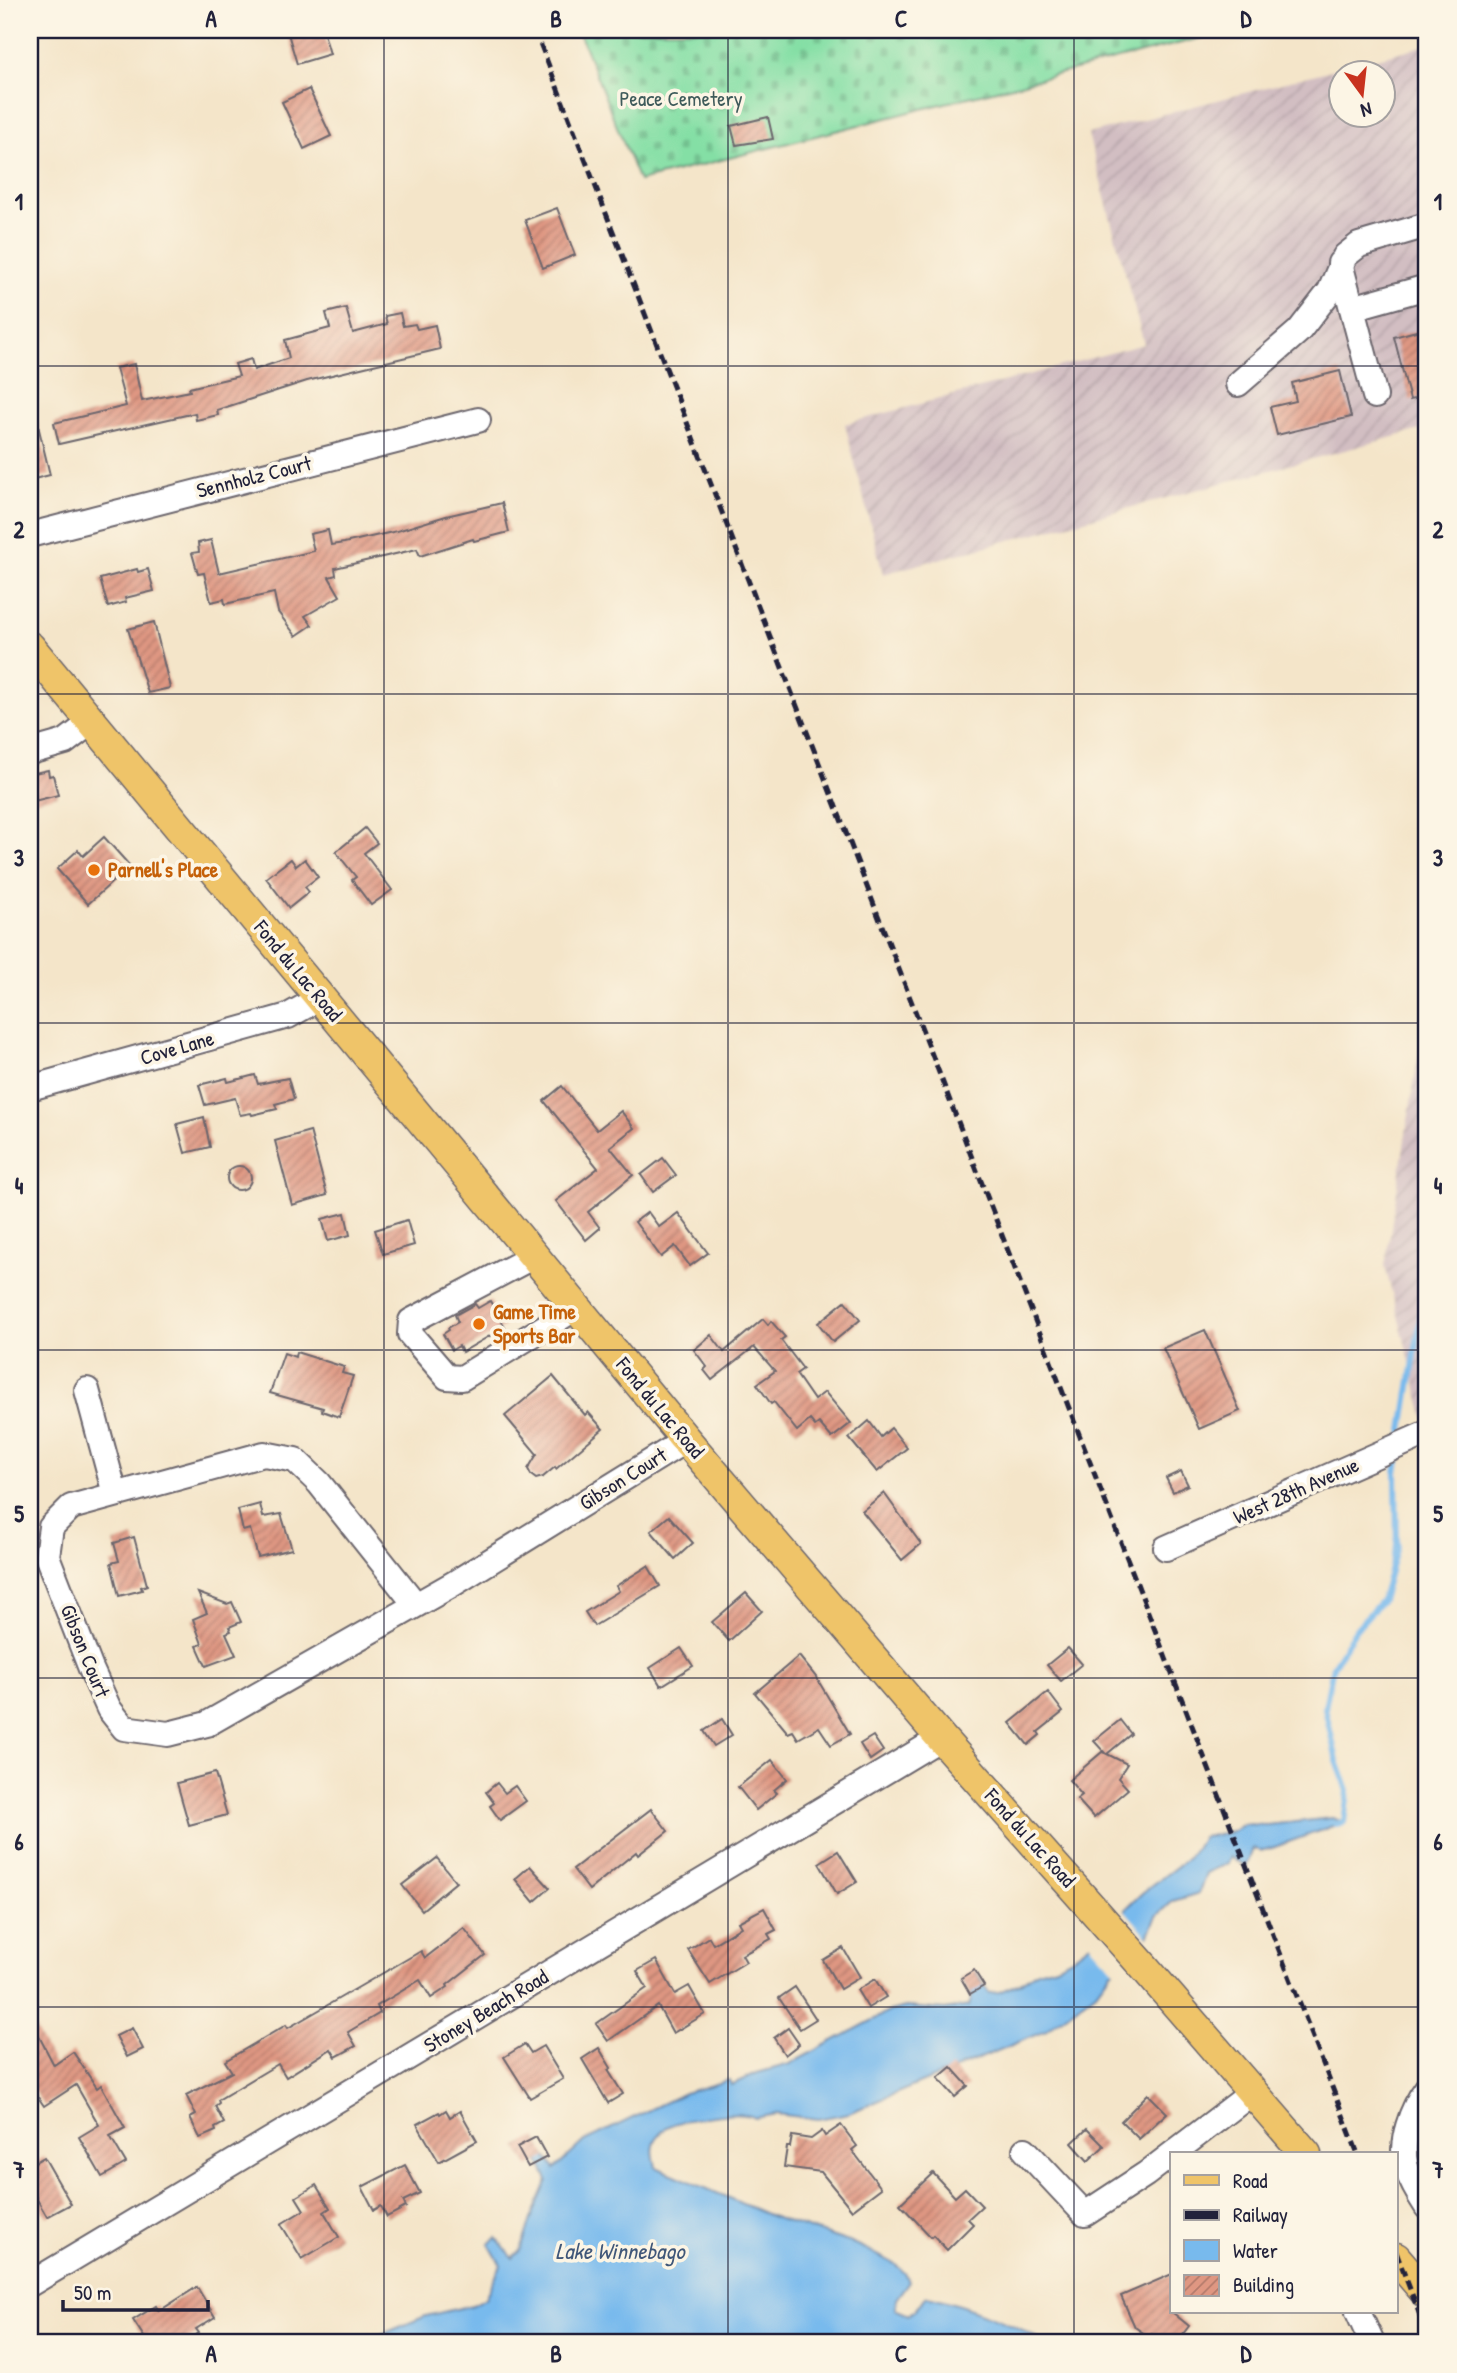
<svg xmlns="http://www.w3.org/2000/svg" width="1457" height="2373" font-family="'Patrick Hand',sans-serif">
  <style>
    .industrial { fill: url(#industrial-furrows); fill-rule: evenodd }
    .cemetery { fill: url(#cemetery-stones); stroke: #538070; stroke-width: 2 }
    .water { fill: #78baed; stroke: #4d6e94; stroke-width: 2 }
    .pier { fill: #f4e5c9 }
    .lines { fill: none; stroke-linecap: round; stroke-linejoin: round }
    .stream { stroke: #78baed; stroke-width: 6 }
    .building { fill: url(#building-hatch) }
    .minor-casing { stroke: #6c666d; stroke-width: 28 }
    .major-casing { stroke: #6c666d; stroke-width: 33 }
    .minor { stroke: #fff; stroke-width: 24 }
    .major { stroke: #efc469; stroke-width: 30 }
    .rail { stroke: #22223b; stroke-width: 5; stroke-dasharray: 10 5; stroke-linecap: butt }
    .grid { fill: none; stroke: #22223b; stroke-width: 2; stroke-opacity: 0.55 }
    .food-dot { fill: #e8710a; stroke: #fcf5e5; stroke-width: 2.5 }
    .labels { text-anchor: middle; stroke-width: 7; stroke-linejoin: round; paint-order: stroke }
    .park-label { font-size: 21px; fill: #3f5b5b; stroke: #fcf5e5 }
    .street-label { font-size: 21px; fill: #22223b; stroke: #fcf5e5 }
    .food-label { font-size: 21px; font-weight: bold; fill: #c56008; stroke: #fcf5e5; text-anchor: start }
    .water-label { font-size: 23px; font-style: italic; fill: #405779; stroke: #fcf5e5 }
    .neatline { fill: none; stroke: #22223b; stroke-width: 2.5 }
    .grid-label { font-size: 23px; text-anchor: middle; font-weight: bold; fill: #22223b }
  </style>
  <defs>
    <pattern id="industrial-furrows" width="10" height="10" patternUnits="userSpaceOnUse" patternTransform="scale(1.75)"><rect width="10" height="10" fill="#d2bec2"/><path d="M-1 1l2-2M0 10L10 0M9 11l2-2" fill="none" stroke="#b4a3a8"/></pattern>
    <pattern id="cemetery-stones" width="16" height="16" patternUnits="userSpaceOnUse" patternTransform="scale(1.75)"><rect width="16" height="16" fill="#84dfa5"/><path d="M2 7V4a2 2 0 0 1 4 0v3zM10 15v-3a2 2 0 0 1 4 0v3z" fill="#72bf8f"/></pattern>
    <pattern id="building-hatch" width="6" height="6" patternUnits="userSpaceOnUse" patternTransform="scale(1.75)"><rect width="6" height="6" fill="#df9782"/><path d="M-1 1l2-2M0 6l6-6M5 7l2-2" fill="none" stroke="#b47b6c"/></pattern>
  </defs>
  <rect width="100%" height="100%" fill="#fcf5e5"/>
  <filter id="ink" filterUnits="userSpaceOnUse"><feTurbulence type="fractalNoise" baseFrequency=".0143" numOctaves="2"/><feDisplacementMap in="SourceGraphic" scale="14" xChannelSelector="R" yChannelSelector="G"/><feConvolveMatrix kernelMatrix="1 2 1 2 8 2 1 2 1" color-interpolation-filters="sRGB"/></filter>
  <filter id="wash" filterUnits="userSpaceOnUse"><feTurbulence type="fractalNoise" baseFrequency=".00686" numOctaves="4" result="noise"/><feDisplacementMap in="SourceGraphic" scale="28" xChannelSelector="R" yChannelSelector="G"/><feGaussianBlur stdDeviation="1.57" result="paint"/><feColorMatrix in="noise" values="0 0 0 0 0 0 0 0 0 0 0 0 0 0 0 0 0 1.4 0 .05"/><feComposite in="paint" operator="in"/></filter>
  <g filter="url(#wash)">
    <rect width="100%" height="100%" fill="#f4e5c9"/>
    <g class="industrial">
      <path d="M1427,45V428L883,574L845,424L1144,344L1088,134ZM1342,74H1384V116H1342Z"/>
      <path d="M1427,1001V1427L1385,1266Z"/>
    </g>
    <path class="cemetery" d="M578,30H1232L639,181Z"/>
    <path class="water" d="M1332,1818L1344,1822L1272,1848L1260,1851L1253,1848L1246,1866L1230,1857L1228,1863L1206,1873L1199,1893L1173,1901L1157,1916L1147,1939L1110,1973L1096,1992L1045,2031L849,2113L818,2119L776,2114L755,2118C742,2109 682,2119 667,2127C664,2129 658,2136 656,2139C651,2148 654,2158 656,2167L773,2217L858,2245L895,2264L905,2273L909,2281L896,2299L895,2309L909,2315L927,2296C951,2301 1027,2327 1043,2343H361L426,2316L473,2305L485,2298L501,2265L489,2244L497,2238L513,2258L521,2250L531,2219L548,2180L538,2159L545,2155L555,2169L585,2141L684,2093L729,2080L731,2085L757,2073L790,2064L890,2011L906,2007L945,2010L969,2006L972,1996L962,1979L976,1972L989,1993L999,1992L1020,1983L1037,1971L1056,1966L1070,1959L1089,1945L1142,1893L1188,1858L1203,1837L1232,1832L1244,1824L1267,1825Z"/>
    <path class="pier" d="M1122,1907L1150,1939L1116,1973L1088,1942Z"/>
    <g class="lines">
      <g class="stream">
        <path d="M1402,1437L1421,1316L1427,1216"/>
        <path d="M1336,1824L1344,1822L1348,1791L1337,1761L1325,1708L1333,1666L1356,1629L1382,1600L1397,1546L1396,1472L1400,1451"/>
      </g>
    </g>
    <g id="blocks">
      <g class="building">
        <path d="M287,30H323L330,54L297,64Z"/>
        <path d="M309,89L331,136L304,149L282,102Z"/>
        <path d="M768,117L773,139L736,145L731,126Z"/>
        <path d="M557,208L575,255L543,268L525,220Z"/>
        <path d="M346,308L353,333L387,324L385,316L400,313L403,326L415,324L417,329L435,325L440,349L307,381L217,410L218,415L196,420L195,413L59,444L54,423L126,406L116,368L134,364L142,401L190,391L189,388L239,376L235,364L251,359L254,370L289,358L285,340L330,328L326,313Z"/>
        <path d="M1427,328V396L1410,400L1394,337Z"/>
        <path d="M1340,371L1351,417L1277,435L1270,407L1296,401L1292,383Z"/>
        <path d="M36,417L50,475L30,480V418Z"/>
        <path d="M502,503L509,532L474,541L473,539L420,556L417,549L335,568L336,575L329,577L340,596L305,616L312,625L296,636L278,612L274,593L225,604L224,599L211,602L204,573L198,574L192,553L199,552L198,543L211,540L219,573L314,551L310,534L328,530L331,545L344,543L397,531L446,516Z"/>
        <path d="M137,569L138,572L148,569L154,591L125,598L126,602L108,607L100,579Z"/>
        <path d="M154,622L170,688L148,693L128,629Z"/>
        <path d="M48,770L49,776L53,775L58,795L30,802V774Z"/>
        <path d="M365,828L377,843L364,853L392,890L371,905L352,880L356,877L336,852Z"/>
        <path d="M104,837L130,866L88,904L57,869L78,850L83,856Z"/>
        <path d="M291,859L296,866L305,859L318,877L305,887L309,892L289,908L266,878Z"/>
        <path d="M255,1075L258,1084L288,1078L294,1099L275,1104L277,1109L252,1115L251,1113L240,1115L235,1098L205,1105L199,1085L227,1078L228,1082Z"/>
        <path d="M562,1086L597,1130L621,1111L634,1128L610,1147L633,1175L588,1212L600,1228L586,1240L556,1201L598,1168L544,1101Z"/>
        <path d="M204,1117L210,1147L185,1153L177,1124Z"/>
        <path d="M310,1131L327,1195L292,1205L275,1141Z"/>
        <path d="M663,1158L676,1175L653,1192L641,1175Z"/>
        <circle cx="239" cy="1178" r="12"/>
        <path d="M648,1212L659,1227L678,1213L708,1253L690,1266L675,1246L661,1257L635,1222Z"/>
        <path d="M345,1213L350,1235L328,1241L322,1219Z"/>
        <path d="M407,1220L414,1245L383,1254L375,1230Z"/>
        <path d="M490,1301L505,1327L462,1352L459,1346L452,1350L443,1334L449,1330L448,1328L458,1322L455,1315L475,1304L478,1308Z"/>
        <path d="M845,1301L860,1320L833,1342L818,1323Z"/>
        <path d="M763,1319L768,1325L771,1321L785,1337L781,1340L803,1369L796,1374L814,1400L825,1392L851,1423L832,1438L819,1423L815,1426L810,1420L797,1431L774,1402L771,1404L757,1384L775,1371L754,1347L712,1380L704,1370L707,1367L694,1350L711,1335L724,1352Z"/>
        <path d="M1205,1330L1240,1411L1199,1429L1163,1348Z"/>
        <path d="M296,1352L344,1367L342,1373L353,1376L339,1417L322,1411L323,1408L270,1393L284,1353L295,1357Z"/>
        <path d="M553,1376L585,1415L588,1412L603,1429L556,1469L555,1467L543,1477L536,1479L531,1475L528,1469L537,1454L505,1416Z"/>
        <path d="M869,1421L881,1437L891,1428L907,1448L877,1472L849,1438Z"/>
        <path d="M1181,1471L1188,1485L1173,1492L1166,1478Z"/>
        <path d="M884,1493L921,1544L902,1560L862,1511Z"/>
        <path d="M260,1504L263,1517L281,1514L292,1549L258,1557L250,1529L243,1531L238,1510Z"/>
        <path d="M669,1516L693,1543L675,1559L651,1531Z"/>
        <path d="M134,1537L147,1585L141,1587L142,1590L119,1596L111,1563L119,1561L114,1543Z"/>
        <path d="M648,1566L660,1586L594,1626L585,1612L619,1591L616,1586Z"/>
        <path d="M198,1593L227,1604L232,1602L241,1622L229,1627L231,1631L226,1633L236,1655L206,1666L197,1646L202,1644L193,1619L207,1613Z"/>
        <path d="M746,1593L762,1611L729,1641L712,1622Z"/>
        <path d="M681,1648L693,1666L661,1686L650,1668Z"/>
        <path d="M1068,1648L1082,1664L1061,1681L1047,1665Z"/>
        <path d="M799,1656L816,1677L850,1734L831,1745L819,1727L798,1739L793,1731L788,1733L755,1693Z"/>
        <path d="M1048,1692L1063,1712L1038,1732L1040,1735L1028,1745L1010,1723Z"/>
        <path d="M722,1719L732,1735L714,1746L704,1731Z"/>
        <path d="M1120,1720L1131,1734L1107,1754L1127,1764L1118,1778L1128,1789L1094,1818L1077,1799L1082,1795L1069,1780L1102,1752L1105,1753L1094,1741Z"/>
        <path d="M873,1736L883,1751L870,1760L860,1744Z"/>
        <path d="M772,1760L787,1779L774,1790L777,1793L756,1810L738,1787Z"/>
        <path d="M215,1773L227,1815L189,1825L177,1783Z"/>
        <path d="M497,1783L505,1793L515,1786L526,1801L500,1820L490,1806L494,1803L486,1792Z"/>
        <path d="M651,1809L668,1831L638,1855L636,1852L589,1890L573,1869Z"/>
        <path d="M838,1851L857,1882L837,1894L819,1863Z"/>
        <path d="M437,1858L456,1882L422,1910L402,1885Z"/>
        <path d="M530,1866L550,1888L534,1902L515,1879Z"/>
        <path d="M764,1908L776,1930L768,1934L771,1939L742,1955L746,1962L710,1984L688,1950L709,1937L713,1944L741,1927L738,1922Z"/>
        <path d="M464,1928L485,1955L447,1985L448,1987L431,1998L420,1980L377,2006L380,2013L348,2032L356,2046L336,2057L331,2049L286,2077L278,2064L218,2100L219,2103L215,2106L224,2123L215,2128L216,2131L200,2138L190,2118L196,2115L186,2095L232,2072L225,2061L286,2025L288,2028L421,1951L425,1958Z"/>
        <path d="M843,1948L860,1977L840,1989L823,1960Z"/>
        <path d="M656,1960L675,1994L689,1986L705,2014L673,2033L658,2006L608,2041L596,2024L647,1988L637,1971Z"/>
        <path d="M974,1970L984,1986L970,1994L961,1978Z"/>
        <path d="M875,1979L886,1997L868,2008L857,1990Z"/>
        <path d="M795,1987L816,2019L800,2029L779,1998Z"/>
        <path d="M30,2019L54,2065L73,2052L97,2088L101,2085L125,2128L110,2136L126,2163L102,2177L79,2137L99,2125L76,2085L44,2106L33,2090H30Z"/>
        <path d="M132,2028L143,2049L127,2057L116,2036Z"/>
        <path d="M788,2028L799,2044L785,2055L774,2038Z"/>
        <path d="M525,2044L531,2053L543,2046L563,2079L530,2098L504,2057Z"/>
        <path d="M599,2048L611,2068L608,2070L623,2094L608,2103L582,2059Z"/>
        <path d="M951,2067L968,2086L955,2097L938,2078Z"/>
        <path d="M1148,2094L1167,2113L1139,2139L1121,2121Z"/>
        <path d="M446,2110L450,2117L460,2111L477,2141L439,2162L417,2124L439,2112L440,2114Z"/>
        <path d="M841,2125L857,2146L852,2150L881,2188L852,2210L821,2172L784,2167L787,2147H790L792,2136L811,2139L822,2131L825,2136Z"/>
        <path d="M1087,2129L1104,2146L1088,2161L1072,2143Z"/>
        <path d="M536,2137L547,2157L528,2167L517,2147Z"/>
        <path d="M44,2157L71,2204L47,2217L30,2187V2165Z"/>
        <path d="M405,2165L420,2193L403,2201L406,2207L387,2217L381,2206L374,2210L362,2187Z"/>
        <path d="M933,2173L955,2197L965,2188L982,2206L968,2219L973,2224L947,2250L933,2235L931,2237L900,2204Z"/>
        <path d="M316,2185L330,2208L324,2212L339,2237L302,2259L281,2224L304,2210L296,2197Z"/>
        <path d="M1172,2274V2312L1189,2326L1176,2343H1164L1151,2334L1149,2337L1135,2327L1121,2296Z"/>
        <path d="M197,2287L215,2317L196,2329L199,2333L182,2343H148L133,2320L156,2306L159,2311Z"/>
      </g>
    </g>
  </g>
  <g filter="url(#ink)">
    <use href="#blocks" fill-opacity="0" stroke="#6c666d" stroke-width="2"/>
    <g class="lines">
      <defs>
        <g id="minor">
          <path d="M1340,263L1375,396"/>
          <path d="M1352,308L1427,287"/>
          <path d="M1238,384L1299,331L1330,291L1345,256L1359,245L1427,225"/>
          <path d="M30,535L478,420"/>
          <path d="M30,752L65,742L90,723"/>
          <path d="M30,1088L288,1016L320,998"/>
          <path d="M534,1256L411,1321L410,1334L447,1377L462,1378L576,1308"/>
          <path d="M87,1390L115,1494"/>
          <path d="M1166,1548L1427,1433"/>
          <path d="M416,1605L319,1483L295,1460L264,1454L71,1507L51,1527L47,1556L91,1669L109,1709L124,1728L168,1734L207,1724L453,1584L686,1440"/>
          <path d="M1427,2088C1412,2108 1399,2142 1406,2167C1411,2181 1419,2195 1427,2207"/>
          <path d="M1025,2150L1085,2214L1146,2174L1253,2092"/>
          <path d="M30,2284L941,1738"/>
          <path d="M1358,2312L1372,2343"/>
        </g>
        <g id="major">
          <path d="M30,647L686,1440L941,1738L1145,1968L1306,2154"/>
          <path d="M1396,2258L1427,2294"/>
        </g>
      </defs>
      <use href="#minor" class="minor-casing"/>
      <use href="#major" class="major-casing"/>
      <use href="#minor" class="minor"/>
      <use href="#major" class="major"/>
      <g class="rail">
        <path d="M535,30L1358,2154"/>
        <path d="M1396,2252L1427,2334"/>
      </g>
    </g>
  </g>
  <path class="grid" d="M384,30V2343M728,30V2343M1074,30V2343M30,366H1427M30,694H1427M30,1023H1427M30,1350H1427M30,1678H1427M30,2007H1427"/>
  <g class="food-dot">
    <circle cx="94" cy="870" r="7"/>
    <circle cx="479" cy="1324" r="7"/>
  </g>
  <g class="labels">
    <g class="park-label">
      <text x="681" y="106">Peace Cemetery</text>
    </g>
    <g class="street-label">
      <text transform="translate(254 477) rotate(-14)" y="7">Sennholz Court</text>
      <text transform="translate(298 971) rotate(50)" y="7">Fond du Lac Road</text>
      <text transform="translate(177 1048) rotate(-16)" y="7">Cove Lane</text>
      <text transform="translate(660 1408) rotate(50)" y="7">Fond du Lac Road</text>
      <text transform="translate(623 1479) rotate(-32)" y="7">Gibson Court</text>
      <text transform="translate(1296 1491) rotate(-24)" y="7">West 28th Avenue</text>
      <text transform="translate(85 1651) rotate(68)" y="7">Gibson Court</text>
      <text transform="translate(1030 1838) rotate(48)" y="7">Fond du Lac Road</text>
      <text transform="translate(486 2011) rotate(-31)" y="7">Stoney Beach Road</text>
    </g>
    <g class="food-label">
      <text x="108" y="877">Parnell's Place</text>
      <text x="493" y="1319">Game Time<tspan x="493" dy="24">Sports Bar</tspan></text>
    </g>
    <g class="water-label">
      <text x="620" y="2259">Lake Winnebago</text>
    </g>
  </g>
  <rect width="1457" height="2373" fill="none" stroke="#fcf5e5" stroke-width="77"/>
  <rect x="1170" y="2152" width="228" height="161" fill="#fcf5e5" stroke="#a5a1a1" stroke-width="2"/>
  <rect x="1184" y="2175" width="35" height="10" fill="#efc469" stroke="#a5a1a1" stroke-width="2"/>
  <text x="1233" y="2188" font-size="21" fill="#22223b">Road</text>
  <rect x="1184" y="2210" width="35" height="10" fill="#22223b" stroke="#a5a1a1" stroke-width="2"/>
  <text x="1233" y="2222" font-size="21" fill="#22223b">Railway</text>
  <rect x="1184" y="2240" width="35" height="21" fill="#78baed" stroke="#a5a1a1" stroke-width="2"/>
  <text x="1233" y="2258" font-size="21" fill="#22223b">Water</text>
  <rect x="1184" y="2275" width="35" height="21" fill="url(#building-hatch)" stroke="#a5a1a1" stroke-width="2"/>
  <text x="1233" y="2292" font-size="21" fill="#22223b">Building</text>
  <g transform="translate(1362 94) rotate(165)"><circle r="33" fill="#fcf5e5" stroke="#a5a1a1" stroke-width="2"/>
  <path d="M0-5L12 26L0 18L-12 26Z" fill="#c8321e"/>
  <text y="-10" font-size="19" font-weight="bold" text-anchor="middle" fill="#22223b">N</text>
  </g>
  <path d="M63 2300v10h145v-10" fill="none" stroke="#22223b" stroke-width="3.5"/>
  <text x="74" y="2300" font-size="21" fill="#22223b" stroke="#fcf5e5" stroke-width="5" paint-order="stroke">50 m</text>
  <rect x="38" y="38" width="1380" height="2296" class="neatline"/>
  <g class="grid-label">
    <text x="211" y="27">A</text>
    <text x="556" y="27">B</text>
    <text x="901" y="27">C</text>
    <text x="1246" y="27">D</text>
    <text x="19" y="210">1</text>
    <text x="1438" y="210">1</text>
    <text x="19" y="538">2</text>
    <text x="1438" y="538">2</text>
    <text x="19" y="866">3</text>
    <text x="1438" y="866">3</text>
    <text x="19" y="1194">4</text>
    <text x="1438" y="1194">4</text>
    <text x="19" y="1522">5</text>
    <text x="1438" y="1522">5</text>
    <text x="19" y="1850">6</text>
    <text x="1438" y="1850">6</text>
    <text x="19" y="2178">7</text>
    <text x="1438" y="2178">7</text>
    <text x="211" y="2362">A</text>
    <text x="556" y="2362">B</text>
    <text x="901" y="2362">C</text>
    <text x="1246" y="2362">D</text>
  </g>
</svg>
